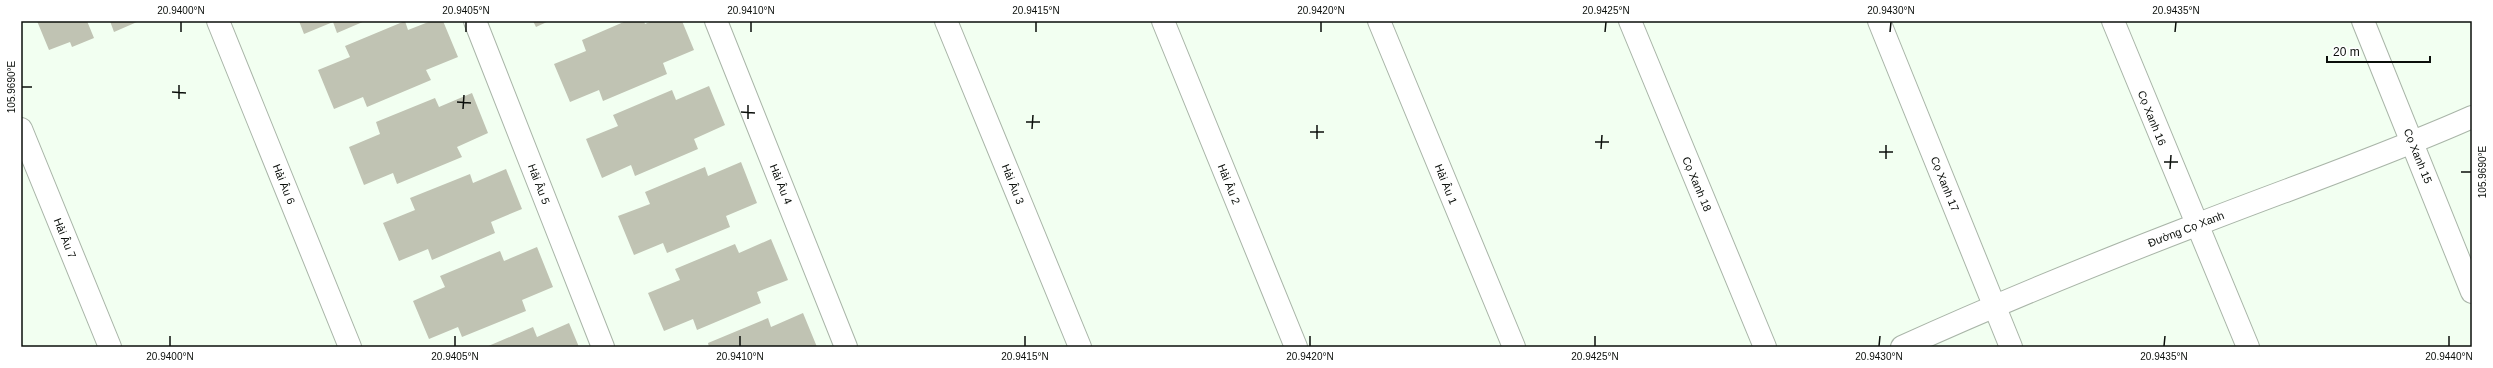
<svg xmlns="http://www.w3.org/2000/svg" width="2493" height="368" font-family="Arial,sans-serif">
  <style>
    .building { fill: #c0c3b3 }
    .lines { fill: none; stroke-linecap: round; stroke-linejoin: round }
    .minor-casing { stroke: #a9b5a8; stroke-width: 24 }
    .minor { stroke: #fff; stroke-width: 22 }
    .ticks { fill: none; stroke: #0b0f0b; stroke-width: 1.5 }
    .labels { text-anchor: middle; stroke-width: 4; stroke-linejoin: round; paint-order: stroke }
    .street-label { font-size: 11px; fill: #0b0f0b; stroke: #fff }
    .neatline { fill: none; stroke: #0b0f0b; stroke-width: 1.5 }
    .ticks-label { font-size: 10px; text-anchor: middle; fill: #0b0f0b }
  </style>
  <rect width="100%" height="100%" fill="#f2fff1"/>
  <g class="building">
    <path d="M37,21H87L94,38L72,47L70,42L49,50Z"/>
    <path d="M110,21H137V22L114,32Z"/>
    <path d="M299,21H365L337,33L333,22L304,34Z"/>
    <path d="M405,21L408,30L431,21H443L458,57L426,70L431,80L367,107L363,97L334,109L318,70L350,57L345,46Z"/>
    <path d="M533,21H549L536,27Z"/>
    <path d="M626,21H644L645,24L652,21H682L694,50L663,63L667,74L603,101L599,90L570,102L554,64L586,51L582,40Z"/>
    <path d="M709,86L725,125L694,139L698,149L635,176L631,165L602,178L586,139L618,126L613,115L672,90L676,100Z"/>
    <path d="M472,93L488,133L457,147L462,157L397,184L393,173L364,185L349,147L380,134L376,122L435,98L439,107Z"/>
    <path d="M741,162L757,203L726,216L730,227L667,253L663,243L634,255L618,216L650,204L645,192L705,167L708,176Z"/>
    <path d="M506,169L522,209L491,222L495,233L432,260L428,249L399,261L383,223L415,210L410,198L470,174L473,183Z"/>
    <path d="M771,239L788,280L757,292L761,303L697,330L693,319L664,331L648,293L680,280L675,269L735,244L739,253Z"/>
    <path d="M537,247L553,287L522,300L526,311L462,337L458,327L429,339L413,301L445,287L440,276L500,251L504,261Z"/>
    <path d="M803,313L817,347H709L708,343L768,318L771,327Z"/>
    <path d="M569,323L579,347H486L533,327L537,337Z"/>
  </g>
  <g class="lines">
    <defs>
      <g id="minor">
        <path d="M218,21L350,347"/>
        <path d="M475,21L603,347"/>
        <path d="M716,21L846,347"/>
        <path d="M946,21L1080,347"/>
        <path d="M1163,21L1296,347"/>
        <path d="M1379,21L1514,347"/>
        <path d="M1630,21L1765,347"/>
        <path d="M1879,21L2011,347"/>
        <path d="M2113,21L2248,347"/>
        <path d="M2363,21L2472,292"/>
        <path d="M21,129L110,347"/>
        <path d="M1902,347C1999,303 2097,263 2196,225C2288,189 2382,157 2472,117"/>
      </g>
    </defs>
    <use href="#minor" class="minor-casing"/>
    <use href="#minor" class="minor"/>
  </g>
  <path class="ticks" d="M181,32V22M466,32V22M751,32V22M1036,32V22M1321,32V22M1605,32L1606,22M1890,32L1891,22M2175,32L2176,22M22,87H32M172,92L186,93M179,99V85M457,102L471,103M463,109L464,95M741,112L755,113M748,119V105M1026,122H1040M1032,129L1033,115M1310,132H1324M1317,139V125M1595,142H1609M1601,149L1602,135M1879,152H1893M1886,159V145M2164,162H2178M2170,169L2171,155M2461,172H2471M170,346V336M455,346V336M740,346V336M1025,346V336M1310,346V336M1595,346V336M1879,346L1880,336M2164,346L2165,336M2449,346V336"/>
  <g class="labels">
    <g class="street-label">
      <text transform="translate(2152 118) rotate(68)" y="4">Cọ Xanh 16</text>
      <text transform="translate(2418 156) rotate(68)" y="4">Cọ Xanh 15</text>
      <text transform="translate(284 184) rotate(68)" y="4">Hải Âu 6</text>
      <text transform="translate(539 184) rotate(69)" y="4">Hải Âu 5</text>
      <text transform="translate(781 184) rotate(68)" y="4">Hải Âu 4</text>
      <text transform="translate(1013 184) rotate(68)" y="4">Hải Âu 3</text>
      <text transform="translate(1229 184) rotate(68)" y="4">Hải Âu 2</text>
      <text transform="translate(1446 184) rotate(68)" y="4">Hải Âu 1</text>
      <text transform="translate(1697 184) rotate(67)" y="4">Cọ Xanh 18</text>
      <text transform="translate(1945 184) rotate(68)" y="4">Cọ Xanh 17</text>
      <text transform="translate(2186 229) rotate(-21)" y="4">Đường Cọ Xanh</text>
      <text transform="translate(65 238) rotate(68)" y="4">Hải Âu 7</text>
    </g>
  </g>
  <rect width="2493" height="368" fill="none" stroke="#ffffff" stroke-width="44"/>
  <path d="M2327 56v6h103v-6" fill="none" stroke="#0b0f0b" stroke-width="2"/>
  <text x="2333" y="56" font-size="12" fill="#0b0f0b" stroke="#ffffff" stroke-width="3" paint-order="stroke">20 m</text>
  <rect x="22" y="22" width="2449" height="324" class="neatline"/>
  <g class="ticks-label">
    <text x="181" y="14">20.9400°N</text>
    <text x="466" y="14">20.9405°N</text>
    <text x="751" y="14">20.9410°N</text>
    <text x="1036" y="14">20.9415°N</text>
    <text x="1321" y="14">20.9420°N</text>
    <text x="1606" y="14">20.9425°N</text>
    <text x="1891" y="14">20.9430°N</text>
    <text x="2176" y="14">20.9435°N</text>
    <text transform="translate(11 87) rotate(-90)" y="4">105.9690°E</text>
    <text transform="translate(2482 172) rotate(-90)" y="4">105.9690°E</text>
    <text x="170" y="360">20.9400°N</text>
    <text x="455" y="360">20.9405°N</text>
    <text x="740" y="360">20.9410°N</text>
    <text x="1025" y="360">20.9415°N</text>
    <text x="1310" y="360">20.9420°N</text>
    <text x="1595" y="360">20.9425°N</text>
    <text x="1879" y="360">20.9430°N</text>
    <text x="2164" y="360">20.9435°N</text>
    <text x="2449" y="360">20.9440°N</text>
  </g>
</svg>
